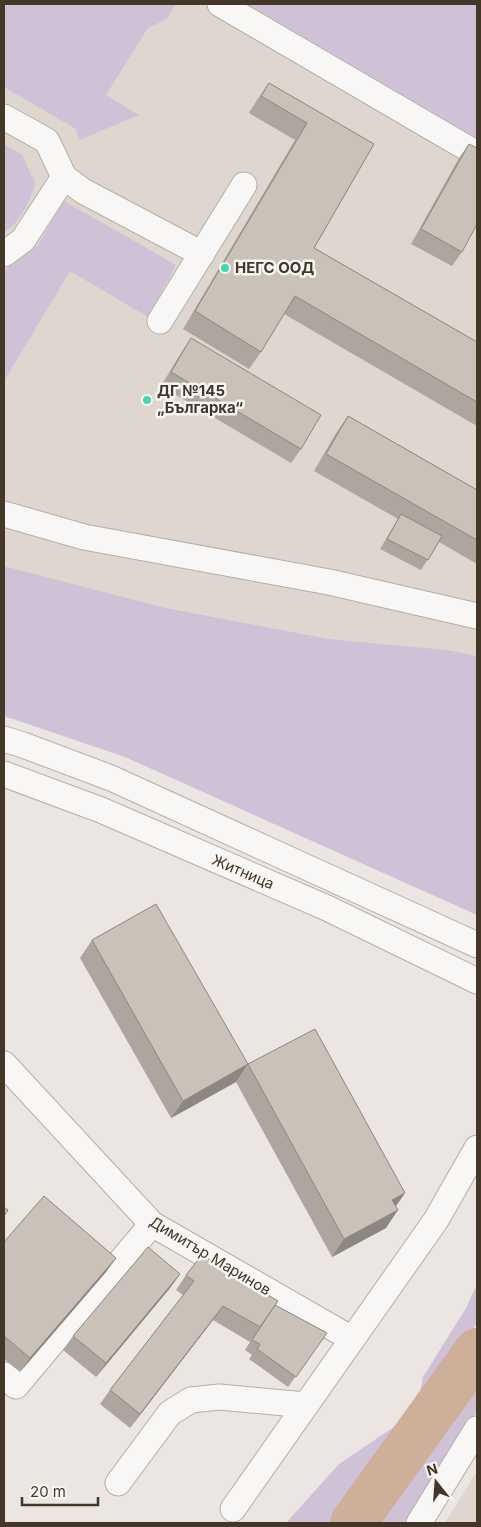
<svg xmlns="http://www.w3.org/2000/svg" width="481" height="1527" font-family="Inter,sans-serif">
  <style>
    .built { fill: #ded6cf }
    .green { fill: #cfc2d6 }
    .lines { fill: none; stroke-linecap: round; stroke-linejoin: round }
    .river { stroke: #ceaf9a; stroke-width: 46 }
    .minor-casing { stroke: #b6aea6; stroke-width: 27 }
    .minor { stroke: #f9f7f5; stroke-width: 25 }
    .wall { fill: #aea69e }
    .shaded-wall { fill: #8d8781 }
    .building { fill: #cac1b8; stroke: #8d8781 }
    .poi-dot { fill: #3ddab0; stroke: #f8f5f2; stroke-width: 2 }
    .labels { text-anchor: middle; stroke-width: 5; stroke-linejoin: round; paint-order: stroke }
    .poi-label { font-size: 15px; font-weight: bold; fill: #453728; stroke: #f8f5f2; text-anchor: start }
    .street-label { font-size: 15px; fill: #453728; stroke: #f8f5f2 }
  </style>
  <rect width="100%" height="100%" fill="#ebe6e2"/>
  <g class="built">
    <path d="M4,4H477V656L448,650L330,639L166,608L4,566Z"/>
    <path d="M477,1471V1523H445Z"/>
  </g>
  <g class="green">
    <path d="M4,4H176L167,19L147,29L106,95L139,115L79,140L76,129L4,87Z"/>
    <path d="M242,4H477V139Z"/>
    <path d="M4,144L22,155L35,183C30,201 21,222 4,232Z"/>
    <path d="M64,201L176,265L148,317L70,271L4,381V271L38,245Z"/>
    <path d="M4,566L166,608L330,639L448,650L477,656V915L125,757L4,716Z"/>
    <path d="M477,1284V1322L464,1347L336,1523H286L339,1464L416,1412L423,1377L466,1308Z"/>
    <path d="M477,1371V1411L415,1523H372Z"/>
  </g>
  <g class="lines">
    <path class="river" d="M353,1523L477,1351"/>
    <defs>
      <g id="minor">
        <path d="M220,4L477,154"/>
        <path d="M4,117L47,141L64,177L83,191L202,254"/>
        <path d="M4,254L23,240L64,177"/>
        <path d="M160,321L244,185"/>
        <path d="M4,514L84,537L329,582L477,616"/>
        <path d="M4,739L23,745L111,778L477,945"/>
        <path d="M4,774L101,810L327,908L477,981"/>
        <path d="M4,1064L152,1224L352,1339"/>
        <path d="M4,1375L16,1386L152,1224"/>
        <path d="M118,1483L170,1413L191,1400L219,1397L306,1405"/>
        <path d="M233,1509L436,1220L477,1148"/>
        <path d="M419,1523L477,1429"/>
      </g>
    </defs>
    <use href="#minor" class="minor-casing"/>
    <use href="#minor" class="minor"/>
  </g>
  <g class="wall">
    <path d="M269,83L374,144L314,248L477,342V426L284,314L261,352L249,369L183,329L295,140L249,113L257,100Z"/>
    <path d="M469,144L462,252L452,266L411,244L459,158Z"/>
    <path d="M191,338L301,449L291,463L161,386L181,353Z"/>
    <path d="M348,416L477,490V564L439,542L421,570L380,549L398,519L314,471L336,433Z"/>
    <path d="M92,940L248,1064L236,1082L171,1118L80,958Z"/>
    <path d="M248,1064L405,1193L396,1206L386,1228L332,1257L236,1082Z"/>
    <path d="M4,1242L116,1258L106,1272L20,1372L4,1359Z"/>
    <path d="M180,1274L170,1288L96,1377L63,1350L73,1336Z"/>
    <path d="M186,1275L275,1305L327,1333L288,1387L249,1359L252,1355L245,1350L250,1342L213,1320L130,1428L100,1404L110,1390L183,1295L176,1290Z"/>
  </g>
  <g class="shaded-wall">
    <path d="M248,1064L236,1082L171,1118L183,1101Z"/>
    <path d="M405,1193L393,1210L392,1200Z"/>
    <path d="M398,1210L386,1228L332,1257L344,1239Z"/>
    <path d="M116,1258L106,1272L20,1372L30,1358Z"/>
    <path d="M180,1274L170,1288L96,1377L106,1363Z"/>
    <path d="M223,1306L213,1320L130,1428L140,1414Z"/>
  </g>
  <g class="building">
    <path d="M269,83L374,144L314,248L477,342V402L295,296L261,352L195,311L307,123L261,96Z"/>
    <path d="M469,144L477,148V224L462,252L421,229Z"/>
    <path d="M191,338L321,415L301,449L171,372Z"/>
    <path d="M348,416L477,490V540L326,454Z"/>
    <path d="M401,514L442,536L428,560L387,539Z"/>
    <path d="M156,904L248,1064L183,1101L92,940Z"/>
    <path d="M315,1029L405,1193L392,1200L398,1210L344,1239L248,1064Z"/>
    <path d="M44,1196L116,1258L30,1358L4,1336V1242Z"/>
    <path d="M4,1207L8,1210L4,1216Z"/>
    <path d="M148,1247L180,1274L106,1363L73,1336Z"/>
    <path d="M202,1255L278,1301L260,1327L223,1306L140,1414L110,1390L194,1281L186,1275Z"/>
    <path d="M275,1305L327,1333L296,1377L257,1349L260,1344L252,1340Z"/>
  </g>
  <g class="poi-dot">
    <circle cx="225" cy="268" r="5"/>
    <circle cx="147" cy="400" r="5"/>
  </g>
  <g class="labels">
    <g class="poi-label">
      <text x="235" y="273">НЕГС ООД</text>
      <text x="157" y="396">ДГ №145<tspan x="157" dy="17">„Българка“</tspan></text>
    </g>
    <g class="street-label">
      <text transform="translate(243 872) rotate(23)" y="5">Житница</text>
      <text transform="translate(210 1256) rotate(31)" y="5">Димитър Маринов</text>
    </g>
  </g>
  <rect width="481" height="1527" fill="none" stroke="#453728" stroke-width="10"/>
  <g transform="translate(436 1482) rotate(343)" stroke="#f8f5f2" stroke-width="4" paint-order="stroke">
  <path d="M0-4L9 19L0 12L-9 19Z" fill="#453728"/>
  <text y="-8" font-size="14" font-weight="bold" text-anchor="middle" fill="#453728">N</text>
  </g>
  <path d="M22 1497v8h76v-8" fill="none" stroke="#453728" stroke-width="2.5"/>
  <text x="30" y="1497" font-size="15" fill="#453728" stroke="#f8f5f2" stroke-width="4" paint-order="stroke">20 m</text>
</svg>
